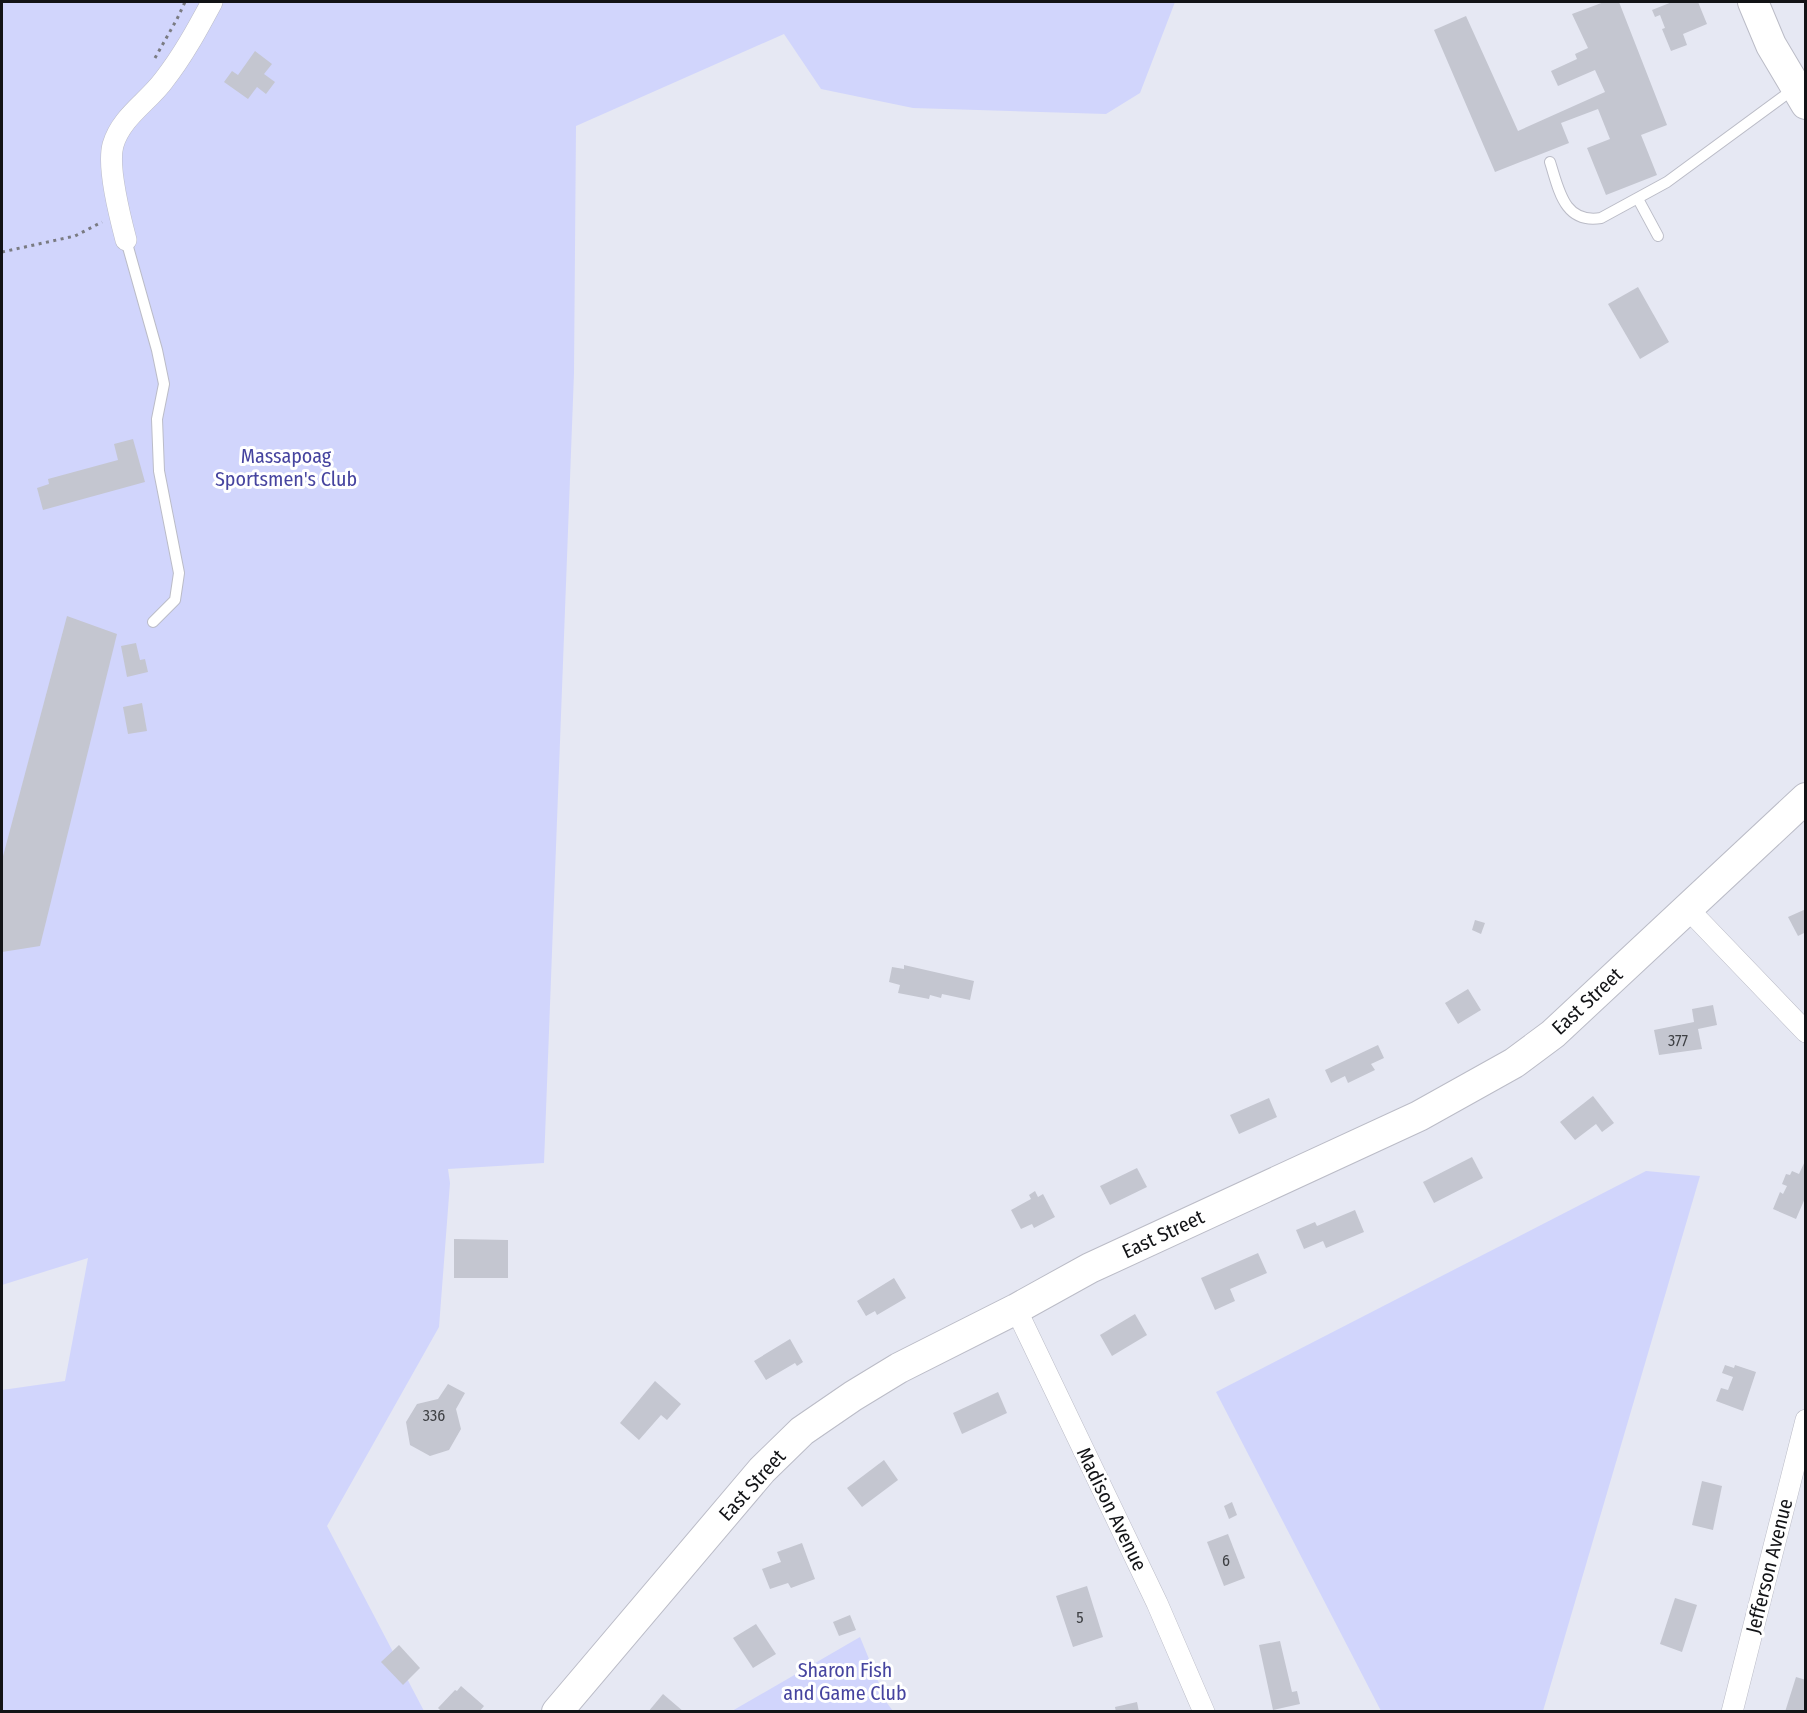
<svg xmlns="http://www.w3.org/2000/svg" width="1807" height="1713" font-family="'Fira Sans Condensed',sans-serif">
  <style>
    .green { fill: #d1d5fc }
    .building { fill: #c4c6d0 }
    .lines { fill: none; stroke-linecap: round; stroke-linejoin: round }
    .lane-casing { stroke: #bbbcc7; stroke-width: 12 }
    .street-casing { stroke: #bbbcc7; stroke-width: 22 }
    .secondary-casing { stroke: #bbbcc7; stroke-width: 32 }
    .path { stroke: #7a7b82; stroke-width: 3; stroke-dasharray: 3 4.5; stroke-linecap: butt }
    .lane { stroke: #fff; stroke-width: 10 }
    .street { stroke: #fff; stroke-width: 21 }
    .secondary { stroke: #fff; stroke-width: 30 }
    .labels { text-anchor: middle; stroke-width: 6; stroke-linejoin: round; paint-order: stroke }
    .number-label { font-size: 16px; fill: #3e4044 }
    .park-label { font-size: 20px; fill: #46449f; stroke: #fff }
    .street-label { font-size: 20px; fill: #121316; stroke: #fff }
  </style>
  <rect width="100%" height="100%" fill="#e6e8f3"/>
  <g class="green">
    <path d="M2,2H1175L1140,93L1106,114L913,108L821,89L784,34L576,126L574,373L544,1163L448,1169L450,1183L439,1327L327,1526L424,1711H2V1390L65,1381L88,1258L2,1285Z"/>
    <path d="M1646,1171L1700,1176L1543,1711H1381L1216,1392Z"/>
    <path d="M860,1637L887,1703L893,1711H732Z"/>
  </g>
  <g class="building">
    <path d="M1604,2H1619L1667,125L1641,135L1657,175L1606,195L1587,148L1610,139L1598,109L1561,123L1569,143L1495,172L1434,30L1466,16L1518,131L1605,92L1595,70L1558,86L1551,71L1577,59L1575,54L1588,48L1572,14Z"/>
    <path d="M1672,2H1698L1707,24L1683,34L1687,45L1671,51L1662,29L1665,28L1660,15L1655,17L1652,10Z"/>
    <path d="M255,51L272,64L264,74L275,82L266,94L257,87L248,99L224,82L232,71L238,75Z"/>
    <path d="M1638,287L1669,342L1640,359L1608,304Z"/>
    <path d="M133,439L145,482L43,510L37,488L49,484L48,479L118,460L114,444Z"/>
    <path d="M67,616L117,634L40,946L2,952V860Z"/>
    <path d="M136,643L140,660L145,659L148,672L127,677L121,646Z"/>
    <path d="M142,703L147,731L128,734L123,707Z"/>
    <path d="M1806,909V932L1798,936L1788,917Z"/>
    <path d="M1475,920L1485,923L1481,934L1472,930Z"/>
    <path d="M904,965L974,981L970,1000L942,994L941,998L930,995L929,999L898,993L900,985L889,982L892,967L904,969Z"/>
    <path d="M1468,989L1481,1010L1458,1024L1445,1003Z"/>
    <path d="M1713,1005L1717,1025L1698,1029L1702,1049L1659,1055L1654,1030L1694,1022L1692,1009Z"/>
    <path d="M1378,1045L1384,1058L1371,1064L1375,1070L1348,1083L1345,1076L1331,1083L1325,1070Z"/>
    <path d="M1593,1096L1614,1123L1602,1132L1596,1124L1575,1140L1560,1122Z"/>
    <path d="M1269,1098L1277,1117L1239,1134L1230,1115Z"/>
    <path d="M1472,1157L1483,1178L1434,1203L1423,1182Z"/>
    <path d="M1806,1159V1196L1796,1219L1773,1209L1780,1192L1783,1194L1787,1186L1782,1184L1786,1174L1790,1175L1792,1171L1799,1174Z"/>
    <path d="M1137,1168L1147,1187L1110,1205L1100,1186Z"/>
    <path d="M1035,1191L1038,1197L1043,1194L1055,1217L1034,1228L1032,1224L1021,1229L1011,1210L1031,1199L1029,1195Z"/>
    <path d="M1355,1210L1364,1232L1326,1248L1323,1241L1304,1249L1296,1230L1315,1222L1317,1226Z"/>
    <path d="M454,1239L508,1240V1278H454Z"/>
    <path d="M1258,1253L1267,1273L1230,1289L1235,1301L1215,1310L1201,1278Z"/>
    <path d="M894,1278L906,1298L877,1315L875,1311L866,1316L857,1301Z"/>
    <path d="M1135,1314L1147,1335L1112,1356L1100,1335Z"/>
    <path d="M790,1339L803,1362L797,1366L795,1363L766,1380L754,1361Z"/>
    <path d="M1725,1365L1734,1368L1735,1365L1756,1372L1743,1411L1716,1401L1721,1388L1728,1390L1733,1377L1722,1373Z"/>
    <path d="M655,1381L681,1404L667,1420L661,1415L639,1440L620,1423Z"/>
    <path d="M448,1384L465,1393L456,1409L461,1429L449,1450L430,1456L410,1445L406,1422L417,1404L438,1399Z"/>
    <path d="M998,1392L1007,1413L962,1434L953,1413Z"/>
    <path d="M884,1460L898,1480L862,1507L847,1488Z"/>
    <path d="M1702,1481L1722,1486L1713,1530L1692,1525Z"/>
    <path d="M1232,1502L1237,1515L1229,1519L1224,1506Z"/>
    <path d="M1228,1534L1245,1578L1224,1586L1207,1542Z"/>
    <path d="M802,1543L815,1579L791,1588L788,1583L770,1589L762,1569L781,1562L777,1552Z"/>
    <path d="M1087,1586L1103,1637L1073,1647L1056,1596Z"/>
    <path d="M1675,1598L1697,1605L1682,1652L1660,1644Z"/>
    <path d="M850,1615L856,1630L839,1636L833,1622Z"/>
    <path d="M756,1624L776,1654L753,1668L733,1638Z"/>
    <path d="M1280,1641L1292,1692L1297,1691L1300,1704L1273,1710L1259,1645Z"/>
    <path d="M399,1645L420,1668L403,1685L381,1662Z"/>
    <path d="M1796,1677L1806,1680V1712H1785Z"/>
    <path d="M461,1686L484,1706L479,1712H442L438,1708L455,1690L457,1691Z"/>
    <path d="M663,1694L684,1712H648Z"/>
    <path d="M1137,1702L1139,1712H1116L1115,1707Z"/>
  </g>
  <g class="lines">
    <defs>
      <g id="lane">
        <path d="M1550,162C1559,190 1564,224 1601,218L1667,182L1795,88"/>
        <path d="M1638,199L1658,236"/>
        <path d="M126,240L157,350L164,384L157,419L159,471L179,573L175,600L153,622"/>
      </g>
      <g id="street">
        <path d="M126,240C120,217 107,167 113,145C121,117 148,102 164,80C183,56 198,28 212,2"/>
        <path d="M1688,909L1806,1032"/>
        <path d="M1016,1309L1157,1603L1204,1712"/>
        <path d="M1732,1712L1806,1420"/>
      </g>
      <g id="secondary">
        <path d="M1753,2L1771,45L1806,104"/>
        <path d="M557,1712L762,1470L802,1431L853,1396L899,1368L1016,1309L1090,1268L1419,1116L1514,1063L1553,1034L1806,798"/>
      </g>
    </defs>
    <use href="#lane" class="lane-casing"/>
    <use href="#street" class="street-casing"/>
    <use href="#secondary" class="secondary-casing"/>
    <g class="path">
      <path d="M155,58L177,19L185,2"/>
      <path d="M2,252L75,236L102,222"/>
    </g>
    <use href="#lane" class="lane"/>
    <use href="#street" class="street"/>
    <use href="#secondary" class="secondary"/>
  </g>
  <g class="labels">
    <g class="number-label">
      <text x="1678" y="1046">377</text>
      <text x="434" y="1421">336</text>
      <text x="1226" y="1566">6</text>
      <text x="1080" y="1623">5</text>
    </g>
    <g class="park-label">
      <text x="286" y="463">Massapoag<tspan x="286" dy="23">Sportsmen's Club</tspan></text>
      <text x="845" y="1677">Sharon Fish<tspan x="845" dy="23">and Game Club</tspan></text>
    </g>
    <g class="street-label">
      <text transform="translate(1587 1001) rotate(-43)" y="7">East Street</text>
      <text transform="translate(1163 1234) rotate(-25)" y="7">East Street</text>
      <text transform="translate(752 1485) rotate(-48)" y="7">East Street</text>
      <text transform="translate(1112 1509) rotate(64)" y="7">Madison Avenue</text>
      <text transform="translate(1769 1566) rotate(-76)" y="7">Jefferson Avenue</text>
    </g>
  </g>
  <rect width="1807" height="1713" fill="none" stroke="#121316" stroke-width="6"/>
</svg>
